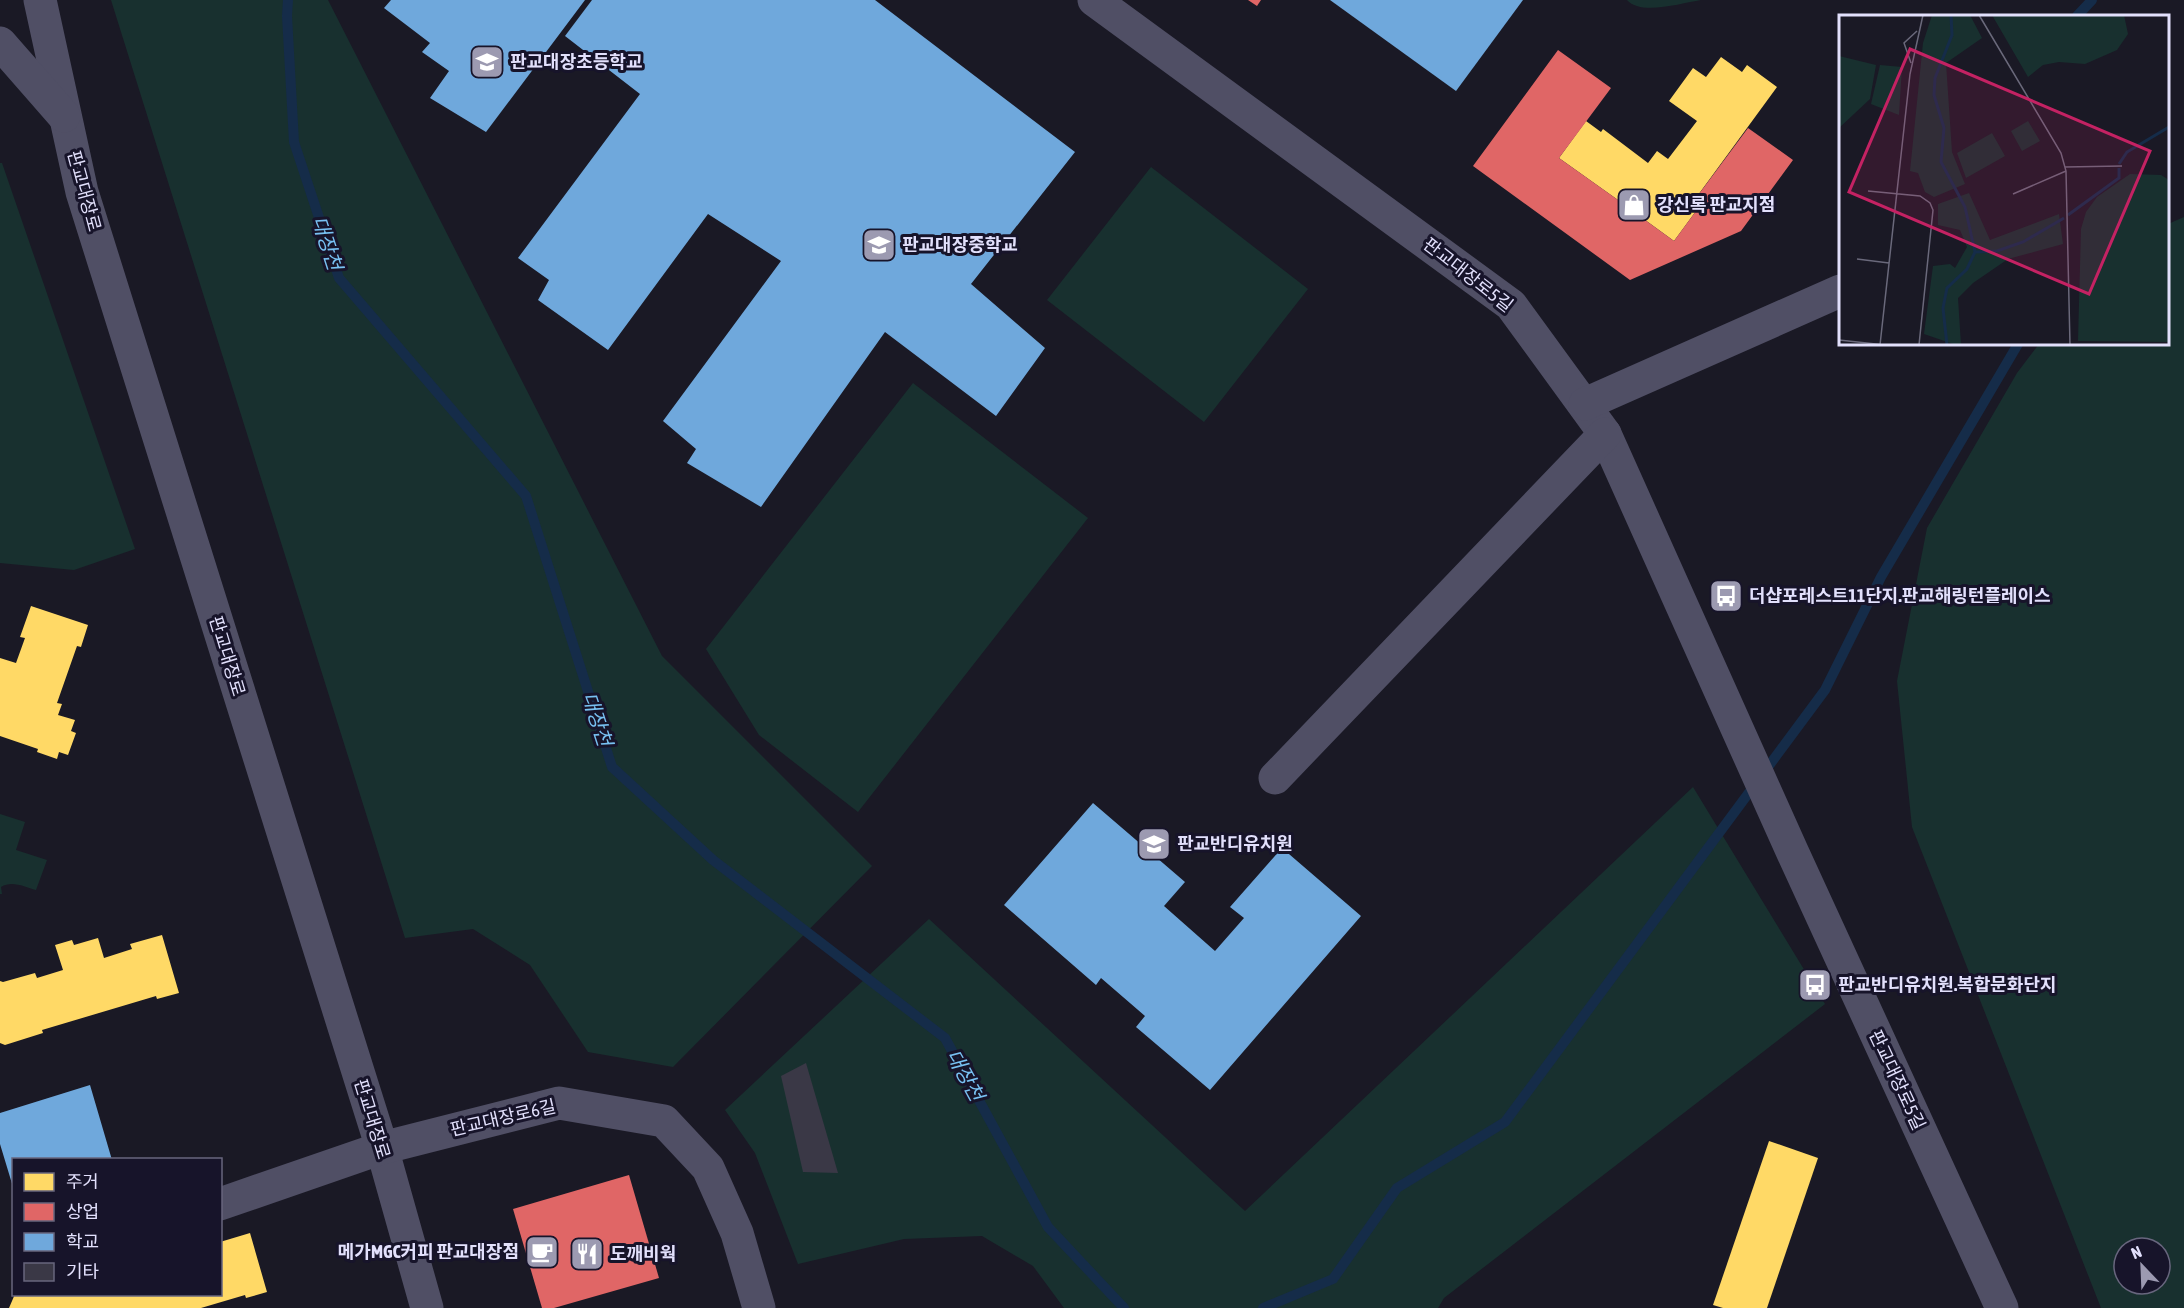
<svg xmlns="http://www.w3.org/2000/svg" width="2184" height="1308" font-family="'Asap Condensed','Noto Sans KR',sans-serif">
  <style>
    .green { fill: #18302f; fill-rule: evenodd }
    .homes { fill: #ffd966 }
    .shops { fill: #e06666 }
    .schools { fill: #6fa8dc }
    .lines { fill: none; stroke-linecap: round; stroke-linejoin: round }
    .stream { stroke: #152c49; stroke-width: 10 }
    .building { fill: #3a3846 }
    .minor { stroke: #504f65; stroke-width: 33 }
    .labels { text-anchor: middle; stroke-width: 6; stroke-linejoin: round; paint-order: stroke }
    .poi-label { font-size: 18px; font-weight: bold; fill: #e2e0fc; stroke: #17142a; text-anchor: start }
    .street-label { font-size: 18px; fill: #e2e0fc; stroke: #17142a }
    .water-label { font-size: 20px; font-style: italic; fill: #78c1f2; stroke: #17142a }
    .inset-river { fill: none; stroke: #152c49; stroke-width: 3 }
    .inset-road { fill: none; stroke: #6a697b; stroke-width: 1.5 }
    .view { fill: #c42263; fill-opacity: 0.15; stroke: #c42263; stroke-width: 3 }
    .inset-edge { fill: none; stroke: #e2e0fc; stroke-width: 3 }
  </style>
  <rect width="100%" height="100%" fill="#1a1925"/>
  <g class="green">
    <path d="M111,0H328L662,656L872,866L673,1067L588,1052L530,965L473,929L405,938Z"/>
    <path d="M1627,0H1701C1681,3 1641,16 1627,0Z"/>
    <path d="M0,163H2L135,549L74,570L0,563Z"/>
    <path d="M1151,167L1308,289L1204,422L1047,300Z"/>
    <path d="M2184,217V1308H2101L1912,827L1897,681L1927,528L2017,373L2039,344H2168V224ZM2124,1248H2160V1284H2124Z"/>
    <path d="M913,383L1088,518L858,812L759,735L706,649Z"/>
    <path d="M1693,787L1825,1004L1444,1298L1438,1308H1064L1033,1266L982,1236L904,1239L798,1264L755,1153L725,1110L929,919L1245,1211Z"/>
    <path d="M0,814L25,822L16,850L47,860L36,890C25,887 12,880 1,887L2,894H0Z"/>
  </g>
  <g class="homes">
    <path d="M1721,57L1742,72L1747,65L1777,87L1690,206L1696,211L1674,241L1630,209L1635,201L1623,192L1618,200L1559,158L1586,121L1601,132L1603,129L1648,163L1657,151L1668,159L1697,121L1669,101L1693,68L1706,77Z"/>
    <path d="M31,606L88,625L81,647L77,646L57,703L62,704L58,715L75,720L71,731L76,733L68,755L59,752L57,759L37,752L38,749L0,736V658L16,663L25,638L20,637Z"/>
    <path d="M162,935L179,993L157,999L156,996L42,1030L43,1033L5,1045L0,1043V981L3,982L35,973L37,978L63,970L55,945L72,940L74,945L98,938L104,958L132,949L130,944Z"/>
    <path d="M1769,1141L1818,1158L1767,1308H1723L1713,1305Z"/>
    <path d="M250,1233L267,1292L246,1298L245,1295L201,1308H9L15,1294H220V1242Z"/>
  </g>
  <g class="shops">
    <path d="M1248,0H1261L1257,6Z"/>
    <path d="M1558,50L1611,88L1559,158L1618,200L1623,192L1635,201L1630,209L1674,241L1696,211L1690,206L1748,128L1793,160L1741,231L1630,280L1473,166Z"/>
    <path d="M629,1175L659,1278L554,1308H542L513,1209Z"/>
  </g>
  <g class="schools">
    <path d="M391,0H585L486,132L430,98L449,71L422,52L430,43L384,8Z"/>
    <path d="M592,0H875L1075,152L971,284L1045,348L996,416L885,332L761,507L687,463L696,449L663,421L781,261L708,214L608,350L538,300L549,280L518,258L640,94L565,36Z"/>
    <path d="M1330,0H1523L1456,91Z"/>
    <path d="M1093,803L1185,882L1164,906L1215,951L1244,918L1230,907L1282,848L1361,916L1210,1090L1136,1027L1145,1016L1101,978L1096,985L1004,905Z"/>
    <path d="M90,1085L112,1160H14L13,1187L0,1144V1113Z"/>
  </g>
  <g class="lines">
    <g class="stream">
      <path d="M288,0L287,16L294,142L339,278L526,496L612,767L713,860L945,1038L1048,1227L1124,1308"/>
      <path d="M2077,16L2092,0"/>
      <path d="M1263,1308L1333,1279L1397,1188L1505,1122L1825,690L1881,577L2018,344"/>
    </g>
  </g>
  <path class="building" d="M806,1063L838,1173L803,1172L781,1076Z"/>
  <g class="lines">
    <g class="minor">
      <path d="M40,0L82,192L382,1148L427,1308"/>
      <path d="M1094,0L1511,305L1605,434L1792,851L2002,1308"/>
      <path d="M0,43L64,116"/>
      <path d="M1585,404L1840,291"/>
      <path d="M1275,778L1605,434"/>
      <path d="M220,1204L382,1148L559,1103L664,1121L708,1168L737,1233L759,1308"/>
    </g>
  </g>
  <defs>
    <symbol id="school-square" viewBox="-11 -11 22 22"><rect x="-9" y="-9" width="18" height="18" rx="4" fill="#9c9ab1" stroke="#17142a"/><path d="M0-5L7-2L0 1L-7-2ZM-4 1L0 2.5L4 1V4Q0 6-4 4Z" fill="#fff"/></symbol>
    <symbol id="shop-square" viewBox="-11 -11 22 22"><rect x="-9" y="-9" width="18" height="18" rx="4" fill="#9c9ab1" stroke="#17142a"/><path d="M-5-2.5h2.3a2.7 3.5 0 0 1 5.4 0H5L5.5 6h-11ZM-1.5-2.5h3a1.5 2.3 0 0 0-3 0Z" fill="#fff"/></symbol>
    <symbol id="bus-square" viewBox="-11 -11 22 22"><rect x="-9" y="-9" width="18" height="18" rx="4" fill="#9c9ab1" stroke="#17142a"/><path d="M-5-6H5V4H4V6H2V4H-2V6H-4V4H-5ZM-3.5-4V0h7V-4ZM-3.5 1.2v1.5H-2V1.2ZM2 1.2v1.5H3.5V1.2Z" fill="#fff"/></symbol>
    <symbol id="cafe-square" viewBox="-11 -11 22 22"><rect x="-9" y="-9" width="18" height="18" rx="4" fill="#9c9ab1" stroke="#17142a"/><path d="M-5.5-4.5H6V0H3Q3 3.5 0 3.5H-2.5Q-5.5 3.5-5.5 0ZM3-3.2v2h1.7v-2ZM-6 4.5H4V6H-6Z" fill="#fff"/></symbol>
    <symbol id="restaurant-square" viewBox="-11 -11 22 22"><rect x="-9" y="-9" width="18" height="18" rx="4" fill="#9c9ab1" stroke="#17142a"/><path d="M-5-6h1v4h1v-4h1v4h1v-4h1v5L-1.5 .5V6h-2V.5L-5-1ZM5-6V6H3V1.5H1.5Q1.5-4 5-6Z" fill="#fff"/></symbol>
  </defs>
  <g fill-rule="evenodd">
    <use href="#school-square" x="468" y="43" width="38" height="38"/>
    <use href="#shop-square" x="1615" y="186" width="38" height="38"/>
    <use href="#school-square" x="860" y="226" width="38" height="38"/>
    <use href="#bus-square" x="1707" y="577" width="38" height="38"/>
    <use href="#school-square" x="1135" y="825" width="38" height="38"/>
    <use href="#bus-square" x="1796" y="966" width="38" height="38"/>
    <use href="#cafe-square" x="523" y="1233" width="38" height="38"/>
    <use href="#restaurant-square" x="568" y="1235" width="38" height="38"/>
  </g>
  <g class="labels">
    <g class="poi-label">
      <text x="510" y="68">판교대장초등학교</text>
      <text x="1657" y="211">강신록 판교지점</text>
      <text x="902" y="251">판교대장중학교</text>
      <text x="1749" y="602">더샵포레스트11단지.판교해링턴플레이스</text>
      <text x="1177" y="850">판교반디유치원</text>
      <text x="1838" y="991">판교반디유치원.복합문화단지</text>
      <text x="519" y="1258" text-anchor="end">메가MGC커피 판교대장점</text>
      <text x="610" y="1260">도깨비웍</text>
    </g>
    <g class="street-label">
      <text transform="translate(84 191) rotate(75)" y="6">판교대장로</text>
      <text transform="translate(1468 275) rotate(38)" y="6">판교대장로5길</text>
      <text transform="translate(227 656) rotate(73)" y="6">판교대장로</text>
      <text transform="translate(1897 1080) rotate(65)" y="6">판교대장로5길</text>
      <text transform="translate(503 1118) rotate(-13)" y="6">판교대장로6길</text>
      <text transform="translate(372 1119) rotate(73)" y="6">판교대장로</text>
    </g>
    <g class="water-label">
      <text transform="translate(327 243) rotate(72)" y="7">대장천</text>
      <text transform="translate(597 719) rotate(72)" y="7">대장천</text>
      <text transform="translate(965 1075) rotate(61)" y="7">대장천</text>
    </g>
  </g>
  <g transform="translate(1839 15)">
    <rect width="330" height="330" fill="#1a1925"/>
    <path d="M131,0L143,23L107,48L113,137L126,169L95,182L86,177L79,158L71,156L84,28L93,0ZM285,0L289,19L278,35L246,49L220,47L204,50L189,62L153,0ZM0,41L37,50L31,84L0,113ZM41,50L63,52L60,100L32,89ZM189,106L201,126L183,136L172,116ZM153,118L166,141L127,163L118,138ZM291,159L322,160L330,165V327L239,326L242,214L247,197L258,182ZM130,178L151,225L220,199L224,229L169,244L134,268L119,283L122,330H117L85,319L94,251L111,249L116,253L128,232L121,215L99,210V189Z" fill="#18302f"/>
    <path class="inset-river" d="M280,149L288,137L330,112M229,200L280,163V153M137,237L158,236L184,227L225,203M108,330L104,293L108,273L128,254L136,237L126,192L102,147L105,113L95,80L96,63L113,20L112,0"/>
    <path class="inset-road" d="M140,0L222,138L227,156L231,330M72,48L65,28L78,16M226,152L283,151M29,176L81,181L91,188L94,195L80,330M174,179L227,156M18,244L50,248M0,325L46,330M41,330L71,59L84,0"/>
    <path class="view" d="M71,34L311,136L250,279L10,177Z"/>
    <rect width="330" height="330" class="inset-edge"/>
  </g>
  <rect x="12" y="1158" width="210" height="138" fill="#17142a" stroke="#68667e" stroke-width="1.5"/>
  <rect x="24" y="1173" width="30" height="18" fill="#ffd966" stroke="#68667e" stroke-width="1.5"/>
  <text x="66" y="1188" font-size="18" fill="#e2e0fc">주거</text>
  <rect x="24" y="1203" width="30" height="18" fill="#e06666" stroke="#68667e" stroke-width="1.5"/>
  <text x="66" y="1218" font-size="18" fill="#e2e0fc">상업</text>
  <rect x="24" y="1233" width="30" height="18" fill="#6fa8dc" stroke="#68667e" stroke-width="1.5"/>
  <text x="66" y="1248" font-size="18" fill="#e2e0fc">학교</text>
  <rect x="24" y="1263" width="30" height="18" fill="#3a3846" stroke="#68667e" stroke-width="1.5"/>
  <text x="66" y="1278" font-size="18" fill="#e2e0fc">기타</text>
  <g transform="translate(2142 1266) rotate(337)"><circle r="28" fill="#17142a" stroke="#68667e" stroke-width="1.5"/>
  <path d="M0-4.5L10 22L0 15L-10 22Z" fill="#9c9ab1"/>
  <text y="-9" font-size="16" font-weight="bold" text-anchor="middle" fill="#e2e0fc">N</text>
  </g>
</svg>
